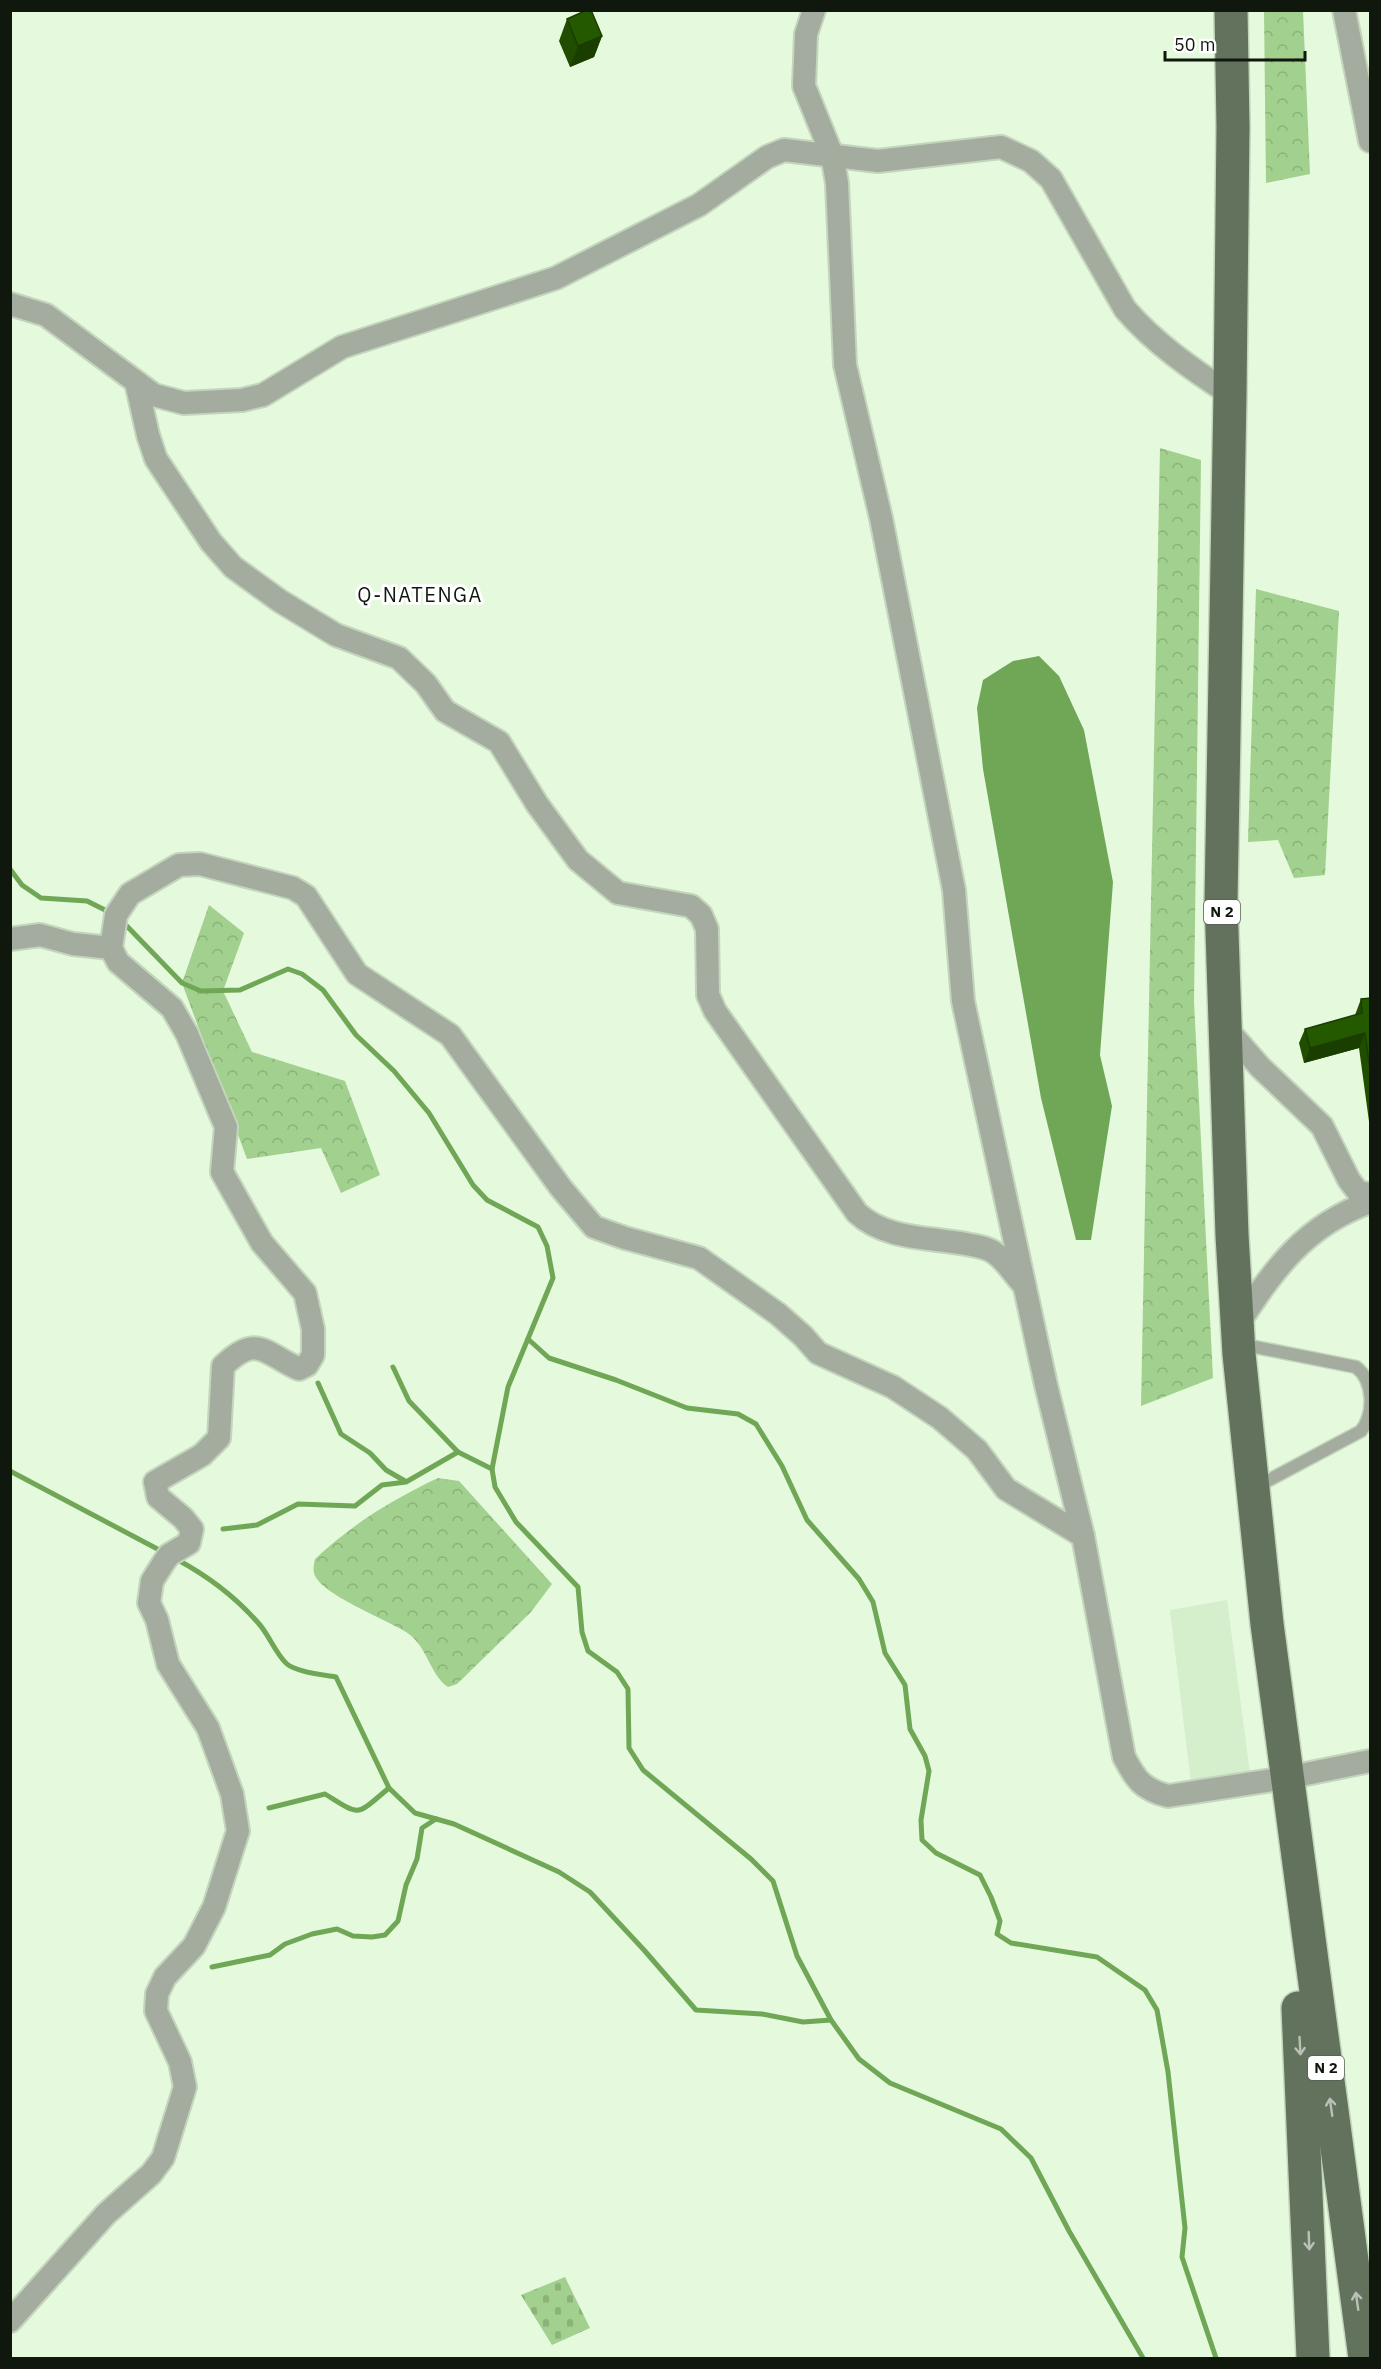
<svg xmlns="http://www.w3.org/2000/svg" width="1381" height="2369" font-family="'IBM Plex Sans',sans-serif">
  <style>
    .built { fill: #d5eecb }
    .forest { fill: url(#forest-crowns) }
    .cemetery { fill: url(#cemetery-stones) }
    .water { fill: #70a757 }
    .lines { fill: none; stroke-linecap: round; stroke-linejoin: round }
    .stream { stroke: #70a757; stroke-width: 5 }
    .lane-casing { stroke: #c3d5bc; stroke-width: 15 }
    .street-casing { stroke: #c3d5bc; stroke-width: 26 }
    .primary-casing { stroke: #c3d5bc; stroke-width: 36 }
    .lane { stroke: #a4aca0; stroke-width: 12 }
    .street { stroke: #a4aca0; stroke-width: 22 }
    .primary { stroke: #63725d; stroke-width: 33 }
    .wall { fill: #204d00 }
    .shaded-wall { fill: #1a3e00 }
    .building { fill: #255900; stroke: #1a3e00; stroke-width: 1.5 }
    .oneway { stroke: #b9c0b6 }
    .labels { text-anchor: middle; stroke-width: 6; stroke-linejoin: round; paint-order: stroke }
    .shield { fill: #fff; stroke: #585d56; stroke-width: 1.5 }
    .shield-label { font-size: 15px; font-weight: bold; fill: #10170d }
    .quarter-label { font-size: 20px; letter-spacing: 1.5px; fill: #10170d; stroke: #fff }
  </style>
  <defs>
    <pattern id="forest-crowns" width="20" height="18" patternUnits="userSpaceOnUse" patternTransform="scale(1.5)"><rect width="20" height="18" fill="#a2d08e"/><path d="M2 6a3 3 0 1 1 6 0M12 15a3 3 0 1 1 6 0" fill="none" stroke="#8ab279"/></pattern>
    <pattern id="cemetery-stones" width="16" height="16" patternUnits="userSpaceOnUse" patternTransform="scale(1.5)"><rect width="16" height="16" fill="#a2d08e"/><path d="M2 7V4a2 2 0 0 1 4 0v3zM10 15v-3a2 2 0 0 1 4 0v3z" fill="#8ab279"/></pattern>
  </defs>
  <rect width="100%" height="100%" fill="#e5f9dd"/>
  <path class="built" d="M1227,1600L1250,1773L1191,1783L1170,1610Z"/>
  <g class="forest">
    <path d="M1264,11H1303L1310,174L1266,183Z"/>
    <path d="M1160,448L1201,460L1194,1001L1213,1378L1141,1406Z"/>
    <path d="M1256,589L1339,611L1325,875L1294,878L1278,840L1248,842Z"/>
    <path d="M209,905L244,933L223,991L252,1052L345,1081L380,1175L341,1193L321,1148L247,1159L182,983Z"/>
    <path d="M438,1478L459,1481L552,1584L531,1612L457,1684L448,1687C429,1674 428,1646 406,1632C388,1620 319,1594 314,1573C313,1569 314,1563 315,1559C354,1523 390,1501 438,1478Z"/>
  </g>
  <path class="cemetery" d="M565,2277L590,2328L552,2345L521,2295Z"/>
  <path class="water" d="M1039,656L1059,676L1084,730L1113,882L1100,1055L1112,1106L1091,1240H1076L1041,1098L983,769L977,708L983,680L1013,661Z"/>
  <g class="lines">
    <g class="stream">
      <path d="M10,869L22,885L41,898L87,901L111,913"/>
      <path d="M121,920L182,983L201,991L240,990L288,969L302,974L323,990L356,1035L394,1071L429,1113L473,1185L487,1200L538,1227L547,1246L553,1278L508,1387L492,1469L495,1487L516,1522L578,1587L582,1632L588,1651L617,1672L628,1689L629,1748L643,1770L751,1859L773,1881L797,1956L831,2020L859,2059L890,2083L1001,2129L1031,2158L1069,2231L1143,2358"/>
      <path d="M528,1339L549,1358L616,1380L687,1408L738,1414L756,1424L782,1466L807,1520L859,1579L873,1602L885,1653L905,1685L910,1729L925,1756L929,1771L921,1820L922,1840L936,1853L980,1875L991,1897L1000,1921L997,1934L1011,1943L1097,1957L1145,1990L1157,2010L1168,2072L1185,2228L1182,2257L1216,2358"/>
      <path d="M393,1367L409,1401L458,1452"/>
      <path d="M318,1383L341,1434L370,1453L386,1470L405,1481"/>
      <path d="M10,1471L165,1553"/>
      <path d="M223,1529L257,1525L298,1504L355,1506L382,1485L406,1482L458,1452L492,1469"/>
      <path d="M176,1559C208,1576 236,1597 260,1625C270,1637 276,1654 287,1664C296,1672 324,1675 336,1677L389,1788L415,1813L454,1824L559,1872L590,1892L644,1950L696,2010L762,2014L803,2022L831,2020"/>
      <path d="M269,1808L325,1794C362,1817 355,1816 389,1788"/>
      <path d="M212,1967L270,1955L285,1944L312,1934L337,1929L353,1936L372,1937L385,1935L398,1921L406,1885L417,1859L422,1828L436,1819"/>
    </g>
    <defs>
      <path id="lane" d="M1240,1344L1356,1367C1374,1381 1375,1413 1361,1431L1256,1487"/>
      <g id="street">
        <path d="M814,10L806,34L804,86L832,155L837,183L845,365L881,518L954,890L963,1001L1046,1385L1083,1536L1124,1757C1136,1780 1142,1789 1168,1796L1286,1778L1370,1761"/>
        <path d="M1344,10L1370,141"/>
        <path d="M10,304L46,315L154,395L184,403L242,400L263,395L342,347L556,278L699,205L767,157L784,150L878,161L1001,147L1031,161L1051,179L1125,309C1154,343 1193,370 1230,394"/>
        <path d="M136,382L148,435L156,459L211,542L233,567L280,601L336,635L399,658L426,684L445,711L499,742L537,804L578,860L618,893L691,906L701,915L707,929L708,995L715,1011L857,1213C886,1240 929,1237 966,1244C976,1246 988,1247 996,1254C1007,1262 1015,1276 1024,1285"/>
        <path d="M10,939L40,935L73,944L111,948"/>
        <path d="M1226,1028L1260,1067L1322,1126L1349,1180L1358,1192L1370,1194"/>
        <path d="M1237,1326C1274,1269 1304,1226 1370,1202"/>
        <path d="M10,2321L106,2214L151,2174L163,2158L185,2087L180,2062L156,2011L157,1994L165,1977L194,1946L214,1907L238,1831L232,1794L208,1728L168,1664L157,1620L149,1603L152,1581L164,1562L169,1555L189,1543L192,1529L183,1518L158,1497L155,1482L202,1455L219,1438L223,1366C257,1333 264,1353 299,1369L307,1365L313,1355V1329L305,1293L262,1243L222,1172L226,1127L187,1034L172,1008L118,962L111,948L116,915L130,894L179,865L200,864L293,888L306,896L357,974L450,1035L561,1188L594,1227L625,1238L699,1258L778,1314L803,1336L818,1353L893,1387L940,1418L977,1450L1006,1489L1083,1536"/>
      </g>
      <g id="primary">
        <path d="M1231,10L1233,127L1230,394L1221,901L1232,1235L1239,1354L1267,1624L1365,2358"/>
        <path d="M1298,2008L1313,2358"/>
      </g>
    </defs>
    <use href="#lane" class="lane-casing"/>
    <use href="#street" class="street-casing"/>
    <use href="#primary" class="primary-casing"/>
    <use href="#lane" class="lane"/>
    <use href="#street" class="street"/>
    <use href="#primary" class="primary"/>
  </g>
  <g class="wall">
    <path d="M567,19L602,36L594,57L570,67L559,41Z"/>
    <path d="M1371,998V1136L1359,1048L1304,1063L1299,1043L1305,1029L1355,1015L1361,999Z"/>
  </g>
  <g class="shaded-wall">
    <path d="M602,36L594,57L570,67L578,46Z"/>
    <path d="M1365,1033L1359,1048L1304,1063L1310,1048Z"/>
  </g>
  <g class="building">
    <path d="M587,10H591L602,36L578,46L567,19Z"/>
    <path d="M1371,998V1078L1365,1033L1310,1048L1305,1029L1362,1013L1361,999Z"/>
  </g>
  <defs><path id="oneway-shaft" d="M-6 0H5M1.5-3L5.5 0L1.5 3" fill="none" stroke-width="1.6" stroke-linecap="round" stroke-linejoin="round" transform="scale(1.5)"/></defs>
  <g class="oneway">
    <use href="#oneway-shaft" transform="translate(1300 2046) rotate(87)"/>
    <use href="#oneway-shaft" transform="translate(1331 2107) rotate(-98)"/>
    <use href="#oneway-shaft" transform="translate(1309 2241) rotate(88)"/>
    <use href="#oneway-shaft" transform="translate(1357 2301) rotate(-98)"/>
  </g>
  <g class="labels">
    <g class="shield">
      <rect x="1204" y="900" width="36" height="24" rx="4.5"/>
      <rect x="1308" y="2056" width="36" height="24" rx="4.5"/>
    </g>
    <g class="shield-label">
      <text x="1222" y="917">N 2</text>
      <text x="1326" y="2073">N 2</text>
    </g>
    <g class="quarter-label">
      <text x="420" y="602">Q-NATENGA</text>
    </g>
  </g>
  <rect width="1381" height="2369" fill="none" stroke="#10170d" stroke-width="24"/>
  <path d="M1165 51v9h140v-9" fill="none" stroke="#10170d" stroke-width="3"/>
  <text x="1174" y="51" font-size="18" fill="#10170d" stroke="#ffffff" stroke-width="4.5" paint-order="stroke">50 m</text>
</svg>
